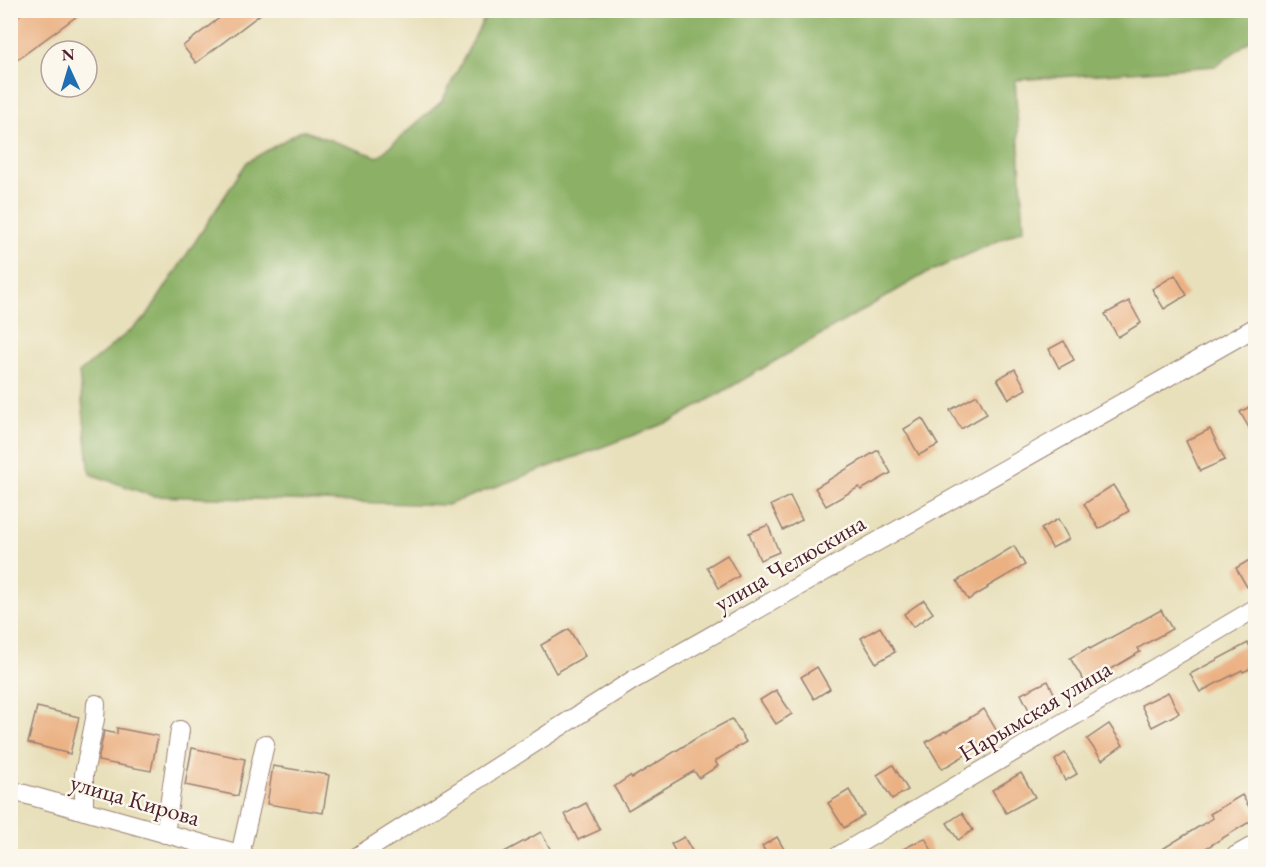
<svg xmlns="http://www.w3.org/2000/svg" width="1266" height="867" font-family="'EB Garamond',serif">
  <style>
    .forest { fill: #8cb166; stroke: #6b6848; stroke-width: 1.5 }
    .building { fill: #ebb183 }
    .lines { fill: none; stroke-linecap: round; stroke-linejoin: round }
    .minor-casing { stroke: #998073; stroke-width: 20 }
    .minor { stroke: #fff; stroke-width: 18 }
    .labels { text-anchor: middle; stroke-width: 5; stroke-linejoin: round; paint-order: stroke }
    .street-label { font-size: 24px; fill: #4a1f2b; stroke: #fbf7ec }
  </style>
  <rect width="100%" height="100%" fill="#fbf7ec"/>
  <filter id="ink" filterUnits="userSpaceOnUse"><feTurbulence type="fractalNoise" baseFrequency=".0167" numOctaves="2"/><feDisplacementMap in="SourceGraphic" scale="12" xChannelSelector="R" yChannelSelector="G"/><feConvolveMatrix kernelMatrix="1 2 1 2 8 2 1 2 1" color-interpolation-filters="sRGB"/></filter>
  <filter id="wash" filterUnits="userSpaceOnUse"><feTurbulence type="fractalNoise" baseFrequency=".008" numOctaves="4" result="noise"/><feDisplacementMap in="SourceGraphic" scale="24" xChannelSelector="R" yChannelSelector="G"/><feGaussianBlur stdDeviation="1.35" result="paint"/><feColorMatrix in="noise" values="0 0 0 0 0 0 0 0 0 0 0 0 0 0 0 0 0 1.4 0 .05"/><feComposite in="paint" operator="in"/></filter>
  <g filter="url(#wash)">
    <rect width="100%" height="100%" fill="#e8e0bb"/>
    <path class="forest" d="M488,11L1255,10L1256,36L1216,66L1015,80L1024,229L923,275L674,420L447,505L153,496L90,474L79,373L146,317L247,162L302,130L378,157L442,101Z"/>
    <g id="blocks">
      <g class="building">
        <path d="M26,10H85L10,65V22Z"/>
        <path d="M230,10H266L196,63L183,46Z"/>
        <path d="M1175,275L1187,295L1164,309L1152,289Z"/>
        <path d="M1129,301L1141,323L1118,337L1105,314Z"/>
        <path d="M1064,341L1074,360L1059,368L1049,349Z"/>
        <path d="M1015,369L1026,389L1009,399L997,379Z"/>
        <path d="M977,395L987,414L961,429L950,410Z"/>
        <path d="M1256,403V440L1240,412Z"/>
        <path d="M922,418L938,445L919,455L904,429Z"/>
        <path d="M1210,429L1225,460L1200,471L1186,441Z"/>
        <path d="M878,450L891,473L861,490L859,487L826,506L815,488Z"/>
        <path d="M1113,485L1129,511L1099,529L1084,504Z"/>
        <path d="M790,496L802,520L783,530L771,505Z"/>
        <path d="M1058,519L1069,539L1052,548L1041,529Z"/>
        <path d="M768,525L779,552L760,560L749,533Z"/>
        <path d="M1014,546L1025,565L987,587L988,588L968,600L957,581Z"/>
        <path d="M727,555L739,576L719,588L707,567Z"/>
        <path d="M1256,556V582L1247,587L1236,568Z"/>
        <path d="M924,600L933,613L913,627L904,614Z"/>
        <path d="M1161,610L1172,629L1138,648L1140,652L1086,684L1070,658L1089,647L1090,649Z"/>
        <path d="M880,627L895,652L876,663L861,638Z"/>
        <path d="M569,629L585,656L556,673L541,645Z"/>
        <path d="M1248,643L1256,658V666L1243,672L1242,670L1200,692L1190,674Z"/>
        <path d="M817,667L830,689L814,699L801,677Z"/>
        <path d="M1048,681L1059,703L1032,716L1021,694Z"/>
        <path d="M776,690L792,714L776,724L760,700Z"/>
        <path d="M1168,692L1179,713L1152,727L1141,705Z"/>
        <path d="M37,707L79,717L70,754L28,743Z"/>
        <path d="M984,709L999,735L942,769L926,742L945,731L946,732Z"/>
        <path d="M732,719L746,742L715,761L718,766L699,778L694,771L628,810L614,787L630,776L632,778L700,736Z"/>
        <path d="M1109,724L1123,745L1102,760L1087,739Z"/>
        <path d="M117,728L158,736L151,771L98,761L104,731L117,734Z"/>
        <path d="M192,748L245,759L238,796L185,785Z"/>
        <path d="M1065,753L1077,774L1065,781L1055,760Z"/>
        <path d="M893,765L908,790L892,799L877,775Z"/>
        <path d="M273,766L329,775L323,813L267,804Z"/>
        <path d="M1021,773L1035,797L1006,813L992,790Z"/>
        <path d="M849,790L864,815L844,828L828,803Z"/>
        <path d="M1242,795L1256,818L1193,856H1151L1213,818L1210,814Z"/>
        <path d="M586,803L600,830L578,840L565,814Z"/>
        <path d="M962,813L973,830L958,840L947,823Z"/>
        <path d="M541,832L554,856H497Z"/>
        <path d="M684,837L695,856H678L671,844Z"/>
        <path d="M777,837L788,856H768L762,846Z"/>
        <path d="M925,838L935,856H889Z"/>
      </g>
    </g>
  </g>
  <g filter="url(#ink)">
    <use href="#blocks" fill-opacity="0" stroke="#998073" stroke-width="1.5"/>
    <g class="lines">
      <defs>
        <g id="minor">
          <path d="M10,790L246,856"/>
          <path d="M84,811V774L95,719L96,704"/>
          <path d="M165,834L180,730"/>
          <path d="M240,855L265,744"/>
          <path d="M358,856L633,680L1256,327"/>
          <path d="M838,856L1256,608"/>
          <path d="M1235,856L1256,844"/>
        </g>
      </defs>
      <use href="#minor" class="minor-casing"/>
      <use href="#minor" class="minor"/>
    </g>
  </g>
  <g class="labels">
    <g class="street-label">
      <text transform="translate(790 563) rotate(-30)" y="8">улица Челюскина</text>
      <text transform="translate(1035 711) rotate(-31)" y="8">Нарымская улица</text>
      <text transform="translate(135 800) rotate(16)" y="8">улица Кирова</text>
    </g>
  </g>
  <rect width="1266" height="867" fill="none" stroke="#fbf7ec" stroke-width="36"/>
  <g transform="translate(69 69) rotate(356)"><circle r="28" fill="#fbf7ec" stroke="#b4a19f" stroke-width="1.5"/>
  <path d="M0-4.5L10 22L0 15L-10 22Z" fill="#1f6fb2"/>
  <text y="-9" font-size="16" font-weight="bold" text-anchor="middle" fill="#4a1f2b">N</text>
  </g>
</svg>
